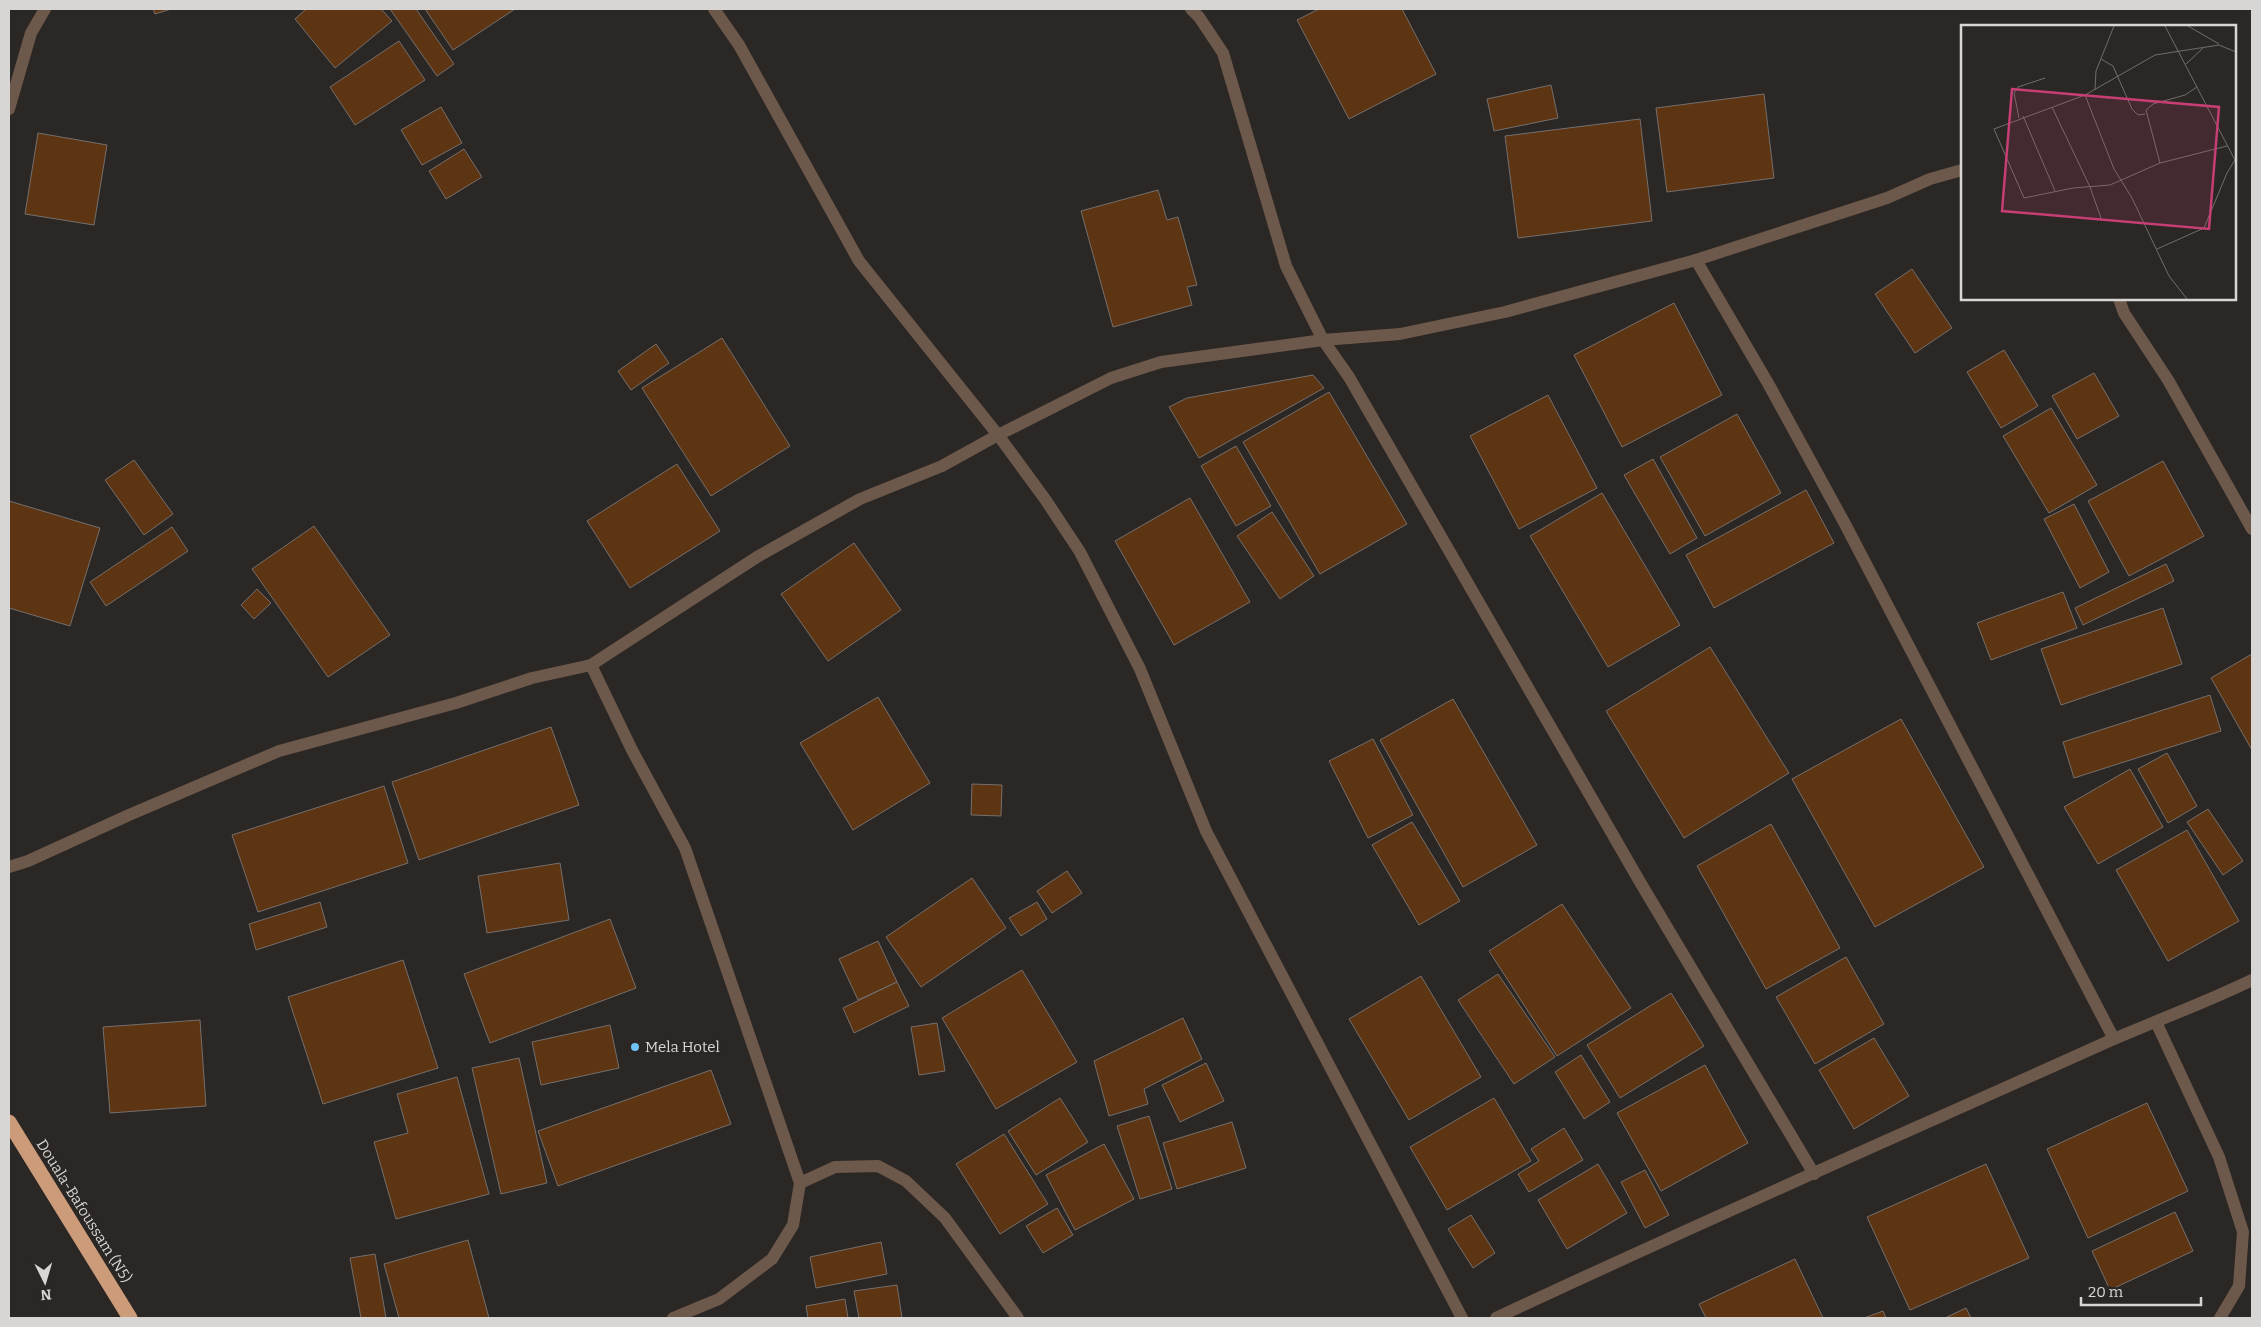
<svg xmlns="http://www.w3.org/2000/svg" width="2261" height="1327" font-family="Bitter,serif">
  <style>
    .building { fill: #5e3512; stroke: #746f6d }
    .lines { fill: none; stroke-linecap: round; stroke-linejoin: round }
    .minor { stroke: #6d594b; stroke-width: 12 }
    .highway { stroke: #cc9b79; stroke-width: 15 }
    .poi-dot { fill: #6fc2f4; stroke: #2b2725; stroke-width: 2 }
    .labels { text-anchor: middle; stroke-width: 4; stroke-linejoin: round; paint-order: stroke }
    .poi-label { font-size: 15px; fill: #d8d6d4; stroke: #2b2725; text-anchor: start }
    .street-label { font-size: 15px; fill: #d8d6d4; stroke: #2b2725 }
    .inset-road { fill: none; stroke: #706d6b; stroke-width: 1 }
    .view { fill: #c63e73; fill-opacity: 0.15; stroke: #c63e73; stroke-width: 2.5 }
    .inset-edge { fill: none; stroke: #d8d6d4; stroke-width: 2.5 }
  </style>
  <rect width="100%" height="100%" fill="#2b2725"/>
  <g class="building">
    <path d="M153,9H171L155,14Z"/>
    <path d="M306,9H381L392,21L335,68L295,19Z"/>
    <path d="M390,9H416L454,64L437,76Z"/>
    <path d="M425,9H515L453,50Z"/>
    <path d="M1319,9H1402L1436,74L1349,119L1297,20Z"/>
    <path d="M399,41L425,80L355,125L330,87Z"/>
    <path d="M1551,85L1558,118L1494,131L1487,99Z"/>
    <path d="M1764,94L1774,178L1667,192L1656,108Z"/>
    <path d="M441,107L462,143L422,165L401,130Z"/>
    <path d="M1640,119L1652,221L1518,238L1505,136Z"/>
    <path d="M38,133L107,145L94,225L25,214Z"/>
    <path d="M464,149L482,177L446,199L429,171Z"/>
    <path d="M1158,190L1167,220L1178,217L1197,285L1187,287L1192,305L1113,327L1081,211Z"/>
    <path d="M1912,269L1952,328L1915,353L1875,294Z"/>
    <path d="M1674,303L1722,395L1622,447L1574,355Z"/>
    <path d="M722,338L790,446L711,496L642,388Z"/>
    <path d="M656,344L669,363L631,390L618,371Z"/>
    <path d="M2004,350L2038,406L2001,428L1967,372Z"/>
    <path d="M2094,373L2119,416L2077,439L2052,396Z"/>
    <path d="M1313,375L1324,388L1199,458L1169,407L1187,398Z"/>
    <path d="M1329,392L1407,524L1320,574L1243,442Z"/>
    <path d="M1548,395L1597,488L1519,529L1470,436Z"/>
    <path d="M2051,408L2097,485L2049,513L2003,436Z"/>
    <path d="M1737,414L1781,493L1705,536L1660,457Z"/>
    <path d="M1236,446L1271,506L1236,526L1201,466Z"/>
    <path d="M1653,459L1697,538L1670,554L1624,475Z"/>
    <path d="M134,460L173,514L144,535L105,480Z"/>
    <path d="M2163,461L2204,536L2129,576L2088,501Z"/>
    <path d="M677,464L720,531L630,588L587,521Z"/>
    <path d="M1806,490L1834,543L1714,608L1686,555Z"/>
    <path d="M1602,493L1680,625L1608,667L1530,536Z"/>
    <path d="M1190,498L1250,602L1174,645L1115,541Z"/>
    <path d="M9,501L100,528L70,626L9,608Z"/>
    <path d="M2074,504L2109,572L2080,588L2044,519Z"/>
    <path d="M1272,512L1314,576L1280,599L1237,536Z"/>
    <path d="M314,526L390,635L328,677L252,569Z"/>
    <path d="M172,527L188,551L106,606L90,582Z"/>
    <path d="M854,543L901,610L828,661L781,594Z"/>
    <path d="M2166,564L2174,581L2083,625L2075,608Z"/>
    <path d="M257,589L271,603L254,619L241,605Z"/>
    <path d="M2063,592L2077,628L1991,660L1977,623Z"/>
    <path d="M2163,608L2182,664L2061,705L2041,649Z"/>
    <path d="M1710,647L1789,773L1684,838L1606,711Z"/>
    <path d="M2252,654V750L2211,678Z"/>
    <path d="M2210,695L2221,731L2074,778L2063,742Z"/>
    <path d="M878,697L930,783L853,830L800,743Z"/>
    <path d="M1453,699L1537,845L1463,887L1380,740Z"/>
    <path d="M1901,719L1984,867L1875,927L1792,779Z"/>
    <path d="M551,727L579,805L419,860L392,782Z"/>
    <path d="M1373,739L1413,815L1368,838L1329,761Z"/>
    <path d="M2167,753L2197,806L2168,823L2138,769Z"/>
    <path d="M2130,769L2163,827L2098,864L2064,807Z"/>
    <path d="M972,784L1002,785L1001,816L971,815Z"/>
    <path d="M384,786L408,863L258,912L232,835Z"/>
    <path d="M2208,809L2243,861L2223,875L2187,822Z"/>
    <path d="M1412,822L1460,901L1419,925L1372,845Z"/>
    <path d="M1771,824L1840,948L1766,989L1697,866Z"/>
    <path d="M2187,830L2239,921L2168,961L2116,870Z"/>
    <path d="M560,863L569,920L487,933L478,876Z"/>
    <path d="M1067,871L1082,893L1052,913L1037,891Z"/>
    <path d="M972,878L1006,928L921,987L886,937Z"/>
    <path d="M320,902L327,927L256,950L249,924Z"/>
    <path d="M1037,902L1047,919L1021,936L1009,918Z"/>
    <path d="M1562,904L1631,1008L1557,1056L1489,951Z"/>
    <path d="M610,919L636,988L490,1043L464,974Z"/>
    <path d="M878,941L897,982L858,1000L839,959Z"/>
    <path d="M1846,957L1884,1024L1815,1064L1776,997Z"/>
    <path d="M403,960L438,1068L323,1104L288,997Z"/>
    <path d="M1022,970L1077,1062L996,1109L942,1018Z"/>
    <path d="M1498,974L1555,1057L1514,1084L1458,1000Z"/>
    <path d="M1421,976L1481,1077L1409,1120L1349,1019Z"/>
    <path d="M897,982L909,1006L854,1033L843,1008Z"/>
    <path d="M1671,993L1704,1046L1620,1098L1587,1045Z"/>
    <path d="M1183,1018L1202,1059L1144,1089L1148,1104L1109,1116L1094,1061Z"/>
    <path d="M200,1020L206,1106L110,1113L103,1027Z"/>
    <path d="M937,1023L945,1071L919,1075L911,1027Z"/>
    <path d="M610,1025L619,1068L541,1085L532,1042Z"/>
    <path d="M1874,1038L1909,1096L1854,1129L1819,1070Z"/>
    <path d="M1581,1055L1610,1102L1584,1119L1555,1072Z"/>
    <path d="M519,1058L547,1183L501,1194L472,1068Z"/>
    <path d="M1206,1063L1224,1101L1180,1122L1162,1085Z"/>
    <path d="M1705,1065L1748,1143L1661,1191L1617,1113Z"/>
    <path d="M711,1070L731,1124L558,1186L538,1131Z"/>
    <path d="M457,1077L489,1194L396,1219L374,1142L408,1133L397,1094Z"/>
    <path d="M1060,1098L1088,1142L1036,1175L1008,1131Z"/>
    <path d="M1494,1098L1531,1161L1447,1210L1410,1147Z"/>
    <path d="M2147,1103L2188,1191L2088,1238L2047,1149Z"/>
    <path d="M1149,1116L1172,1189L1140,1199L1117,1126Z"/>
    <path d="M1232,1122L1246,1168L1177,1189L1163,1143Z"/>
    <path d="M1564,1128L1583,1160L1529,1192L1518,1174L1539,1161L1531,1149Z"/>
    <path d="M1004,1134L1048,1204L1000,1234L956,1164Z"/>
    <path d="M1104,1144L1134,1199L1075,1230L1046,1175Z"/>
    <path d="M1598,1164L1627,1213L1567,1249L1538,1200Z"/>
    <path d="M1986,1164L2029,1258L1910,1310L1867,1217Z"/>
    <path d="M1645,1170L1669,1215L1645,1228L1621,1182Z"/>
    <path d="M1057,1208L1073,1235L1043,1253L1026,1226Z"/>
    <path d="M2175,1212L2193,1251L2110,1290L2092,1251Z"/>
    <path d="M1471,1215L1495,1253L1473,1268L1448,1229Z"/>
    <path d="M468,1240L489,1318H399L384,1264Z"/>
    <path d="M881,1242L887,1274L816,1288L810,1257Z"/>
    <path d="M375,1254L386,1318H361L350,1258Z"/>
    <path d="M1795,1259L1823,1318H1706L1699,1304Z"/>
    <path d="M897,1285L902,1318H859L854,1291Z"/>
    <path d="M845,1299L848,1318H808L806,1306Z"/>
    <path d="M1966,1308L1971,1318H1945Z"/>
    <path d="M1883,1311L1886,1318H1864Z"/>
  </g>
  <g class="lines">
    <g class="minor">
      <path d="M714,9L739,45L859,261L998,435L1045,499L1080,552L1140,669L1206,831L1462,1318"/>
      <path d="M1191,9L1199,17L1223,53L1286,266L1323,340L1349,377L1640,882L1814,1174"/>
      <path d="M9,109L31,33L45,9"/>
      <path d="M1696,260L1769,385L1845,524L2114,1039"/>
      <path d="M2119,299L2124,313L2168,380L2252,529"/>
      <path d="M591,665L632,750L685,848L800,1183L793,1225L772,1259L719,1299L673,1318"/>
      <path d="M9,867L28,861L129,815L279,751L456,703L532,678L591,665L757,557L860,499L942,466L998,435L1111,378L1161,362L1323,340L1400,334L1505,312L1696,260L1887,198L1930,179L1962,170"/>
      <path d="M2156,1022L2219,1157L2243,1232L2239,1286L2220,1318"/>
      <path d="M800,1183L835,1167L878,1166L906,1181L945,1218L1018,1318"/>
      <path d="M1496,1318C1698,1223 1903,1134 2107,1042C2155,1021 2205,1003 2252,980"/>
    </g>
    <path class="highway" d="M9,1122L130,1318"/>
  </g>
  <circle class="poi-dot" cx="635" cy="1047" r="5"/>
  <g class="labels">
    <g class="poi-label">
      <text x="645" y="1052">Mela Hotel</text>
    </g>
    <g class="street-label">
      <text transform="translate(84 1211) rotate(58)" y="5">Douala-Bafoussam (N5)</text>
    </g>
  </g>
  <g transform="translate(1961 25)">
    <rect width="275" height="275" fill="#2b2725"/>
    <path class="inset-road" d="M204,1L275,137M227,1L258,19M140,34L152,41L171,84L177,90L184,89M225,39L242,23M134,65L135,46L153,1M124,70L153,144L171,173L208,251L226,274M91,82L129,162L141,196M62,91L94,166M58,93L53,68L57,62L84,53M266,121L199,138L149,160L112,163L63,173L33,104L124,70L194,30L258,20L275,27M199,138L185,85L192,79L224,70L236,62M196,224L243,203L266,148L274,135"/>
    <path class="view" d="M51,64L258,82L248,204L41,186Z"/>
    <rect width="275" height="275" class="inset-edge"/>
  </g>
  <rect width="2261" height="1327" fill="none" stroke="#d8d6d4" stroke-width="20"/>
  <g transform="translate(45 1282) rotate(175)" stroke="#2b2725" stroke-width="4" paint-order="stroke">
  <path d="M0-4L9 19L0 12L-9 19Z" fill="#d8d6d4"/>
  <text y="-8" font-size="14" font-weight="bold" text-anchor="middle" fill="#d8d6d4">N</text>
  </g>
  <path d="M2081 1297v8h120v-8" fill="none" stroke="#d8d6d4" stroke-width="2.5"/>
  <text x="2088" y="1297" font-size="15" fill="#d8d6d4" stroke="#2b2725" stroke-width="4" paint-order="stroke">20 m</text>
</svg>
